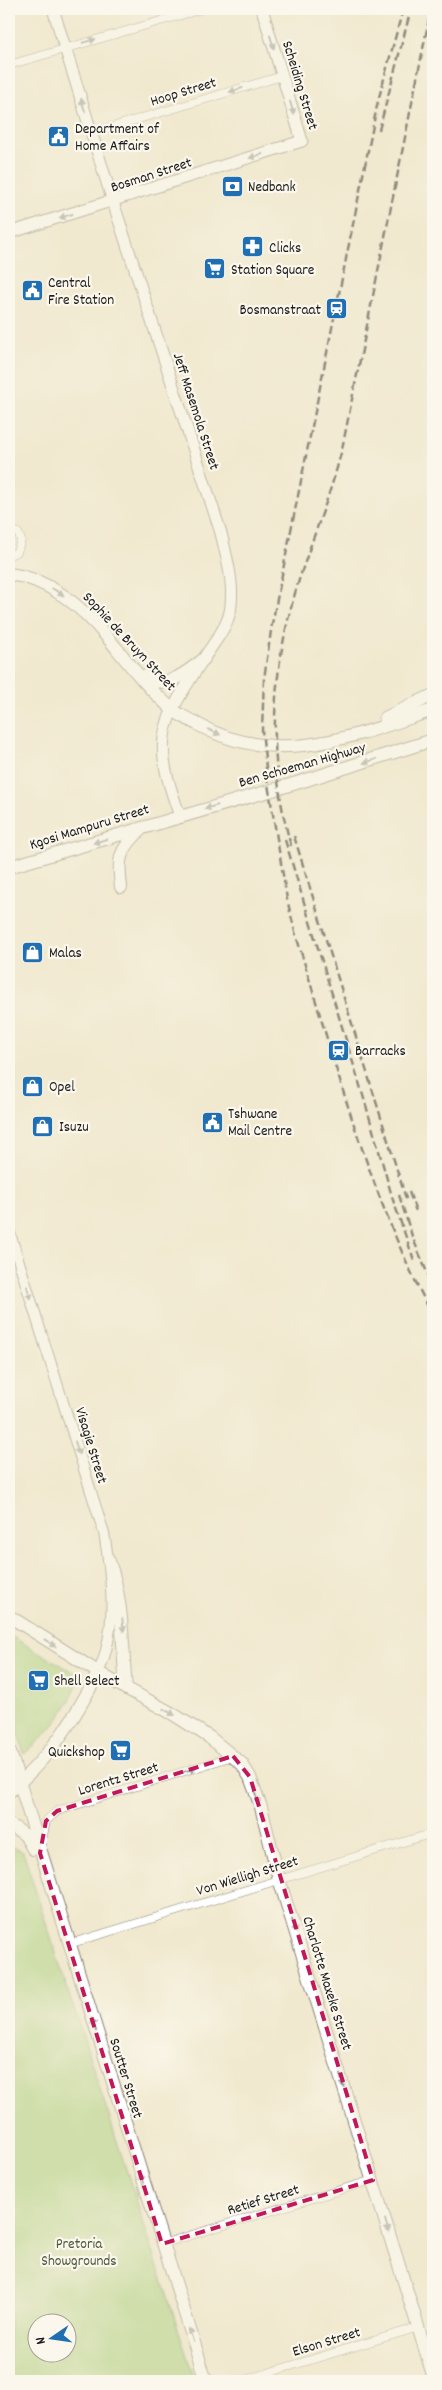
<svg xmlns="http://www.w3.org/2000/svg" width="442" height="2390" font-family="Dekko,sans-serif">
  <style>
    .green { fill: #a6d17d; stroke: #61764c; fill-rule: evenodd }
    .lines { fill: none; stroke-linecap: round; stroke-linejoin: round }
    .minor-casing { stroke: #868276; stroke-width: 9 }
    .tertiary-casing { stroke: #868276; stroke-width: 12 }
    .secondary-casing { stroke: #868276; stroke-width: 13 }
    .primary-casing { stroke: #868276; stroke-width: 14 }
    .minor { stroke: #fff; stroke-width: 8 }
    .tertiary { stroke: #fff; stroke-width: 10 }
    .secondary { stroke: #fff; stroke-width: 11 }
    .primary { stroke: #fff; stroke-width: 12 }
    .rail { stroke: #1c1c1c; stroke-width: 2.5; stroke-dasharray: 8 4; stroke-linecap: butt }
    .oneway { fill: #999 }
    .marked { fill: none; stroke: #c2185b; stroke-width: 4; stroke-dasharray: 10 6; stroke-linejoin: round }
    .labels { text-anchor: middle; stroke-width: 4.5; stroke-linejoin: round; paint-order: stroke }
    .street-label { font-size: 15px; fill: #1c1c1c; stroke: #fbf7ec }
    .poi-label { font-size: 15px; fill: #1c1c1c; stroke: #fbf7ec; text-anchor: start }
    .park-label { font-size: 15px; fill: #4c5b3e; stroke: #fbf7ec }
  </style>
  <rect width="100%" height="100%" fill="#fbf7ec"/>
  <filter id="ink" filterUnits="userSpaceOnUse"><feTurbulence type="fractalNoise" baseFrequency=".02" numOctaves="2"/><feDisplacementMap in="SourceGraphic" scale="10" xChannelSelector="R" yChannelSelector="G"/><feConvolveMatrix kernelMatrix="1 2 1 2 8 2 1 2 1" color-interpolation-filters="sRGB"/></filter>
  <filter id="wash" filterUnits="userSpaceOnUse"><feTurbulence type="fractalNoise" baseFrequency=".0096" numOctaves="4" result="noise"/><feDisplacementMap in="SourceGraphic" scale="20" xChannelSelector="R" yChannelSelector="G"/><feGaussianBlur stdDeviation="1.12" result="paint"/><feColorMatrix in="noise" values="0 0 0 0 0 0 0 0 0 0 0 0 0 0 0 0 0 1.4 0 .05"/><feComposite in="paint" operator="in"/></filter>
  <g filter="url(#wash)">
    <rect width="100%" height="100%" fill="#f1e9cf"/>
    <g class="green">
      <path d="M9,1635L80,1676C69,1709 52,1731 24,1754L9,1703Z"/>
      <path d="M9,1845L23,1852L195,2381H9ZM38,2322H68V2352H38Z"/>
    </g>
  </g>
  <g filter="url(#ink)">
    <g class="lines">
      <defs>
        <g id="minor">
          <path d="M9,65L202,9"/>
          <path d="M92,133L282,76"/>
          <path d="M9,528L18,533L21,540L17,552L9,555"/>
          <path d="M41,1846L46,1821L57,1811L233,1756"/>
          <path d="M69,1944L433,1833"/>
          <path d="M162,2244L373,2180"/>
          <path d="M241,2381L419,2327"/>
        </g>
        <path id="tertiary" d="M9,1230L104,1533C112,1579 118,1629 98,1673"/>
        <g id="secondary">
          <path d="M53,9L113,202L221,533C227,559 235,585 230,612C226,629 213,644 204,658C160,726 151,737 180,816"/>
          <path d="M9,233L302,141L262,9"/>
        </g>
        <g id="primary">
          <path d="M9,574C50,579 82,607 108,638C127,661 148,689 171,708C178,715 189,719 197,724C276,769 355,736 433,710"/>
          <path d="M144,676C167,691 185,673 204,659"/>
          <path d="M385,718L433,695"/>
          <path d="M9,867L300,782L433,740"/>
          <path d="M121,887C117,856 120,851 141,829"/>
          <path d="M109,1561C124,1603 122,1646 126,1689"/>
          <path d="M9,1616L109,1679L173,1714L209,1737L242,1764L250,1777L261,1807L279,1879L433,2375"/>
          <path d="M9,1749L206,2381"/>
          <path d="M9,1792C50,1757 74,1720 98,1673"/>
          <path d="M9,1824L25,1835L33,1849"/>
        </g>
      </defs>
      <use href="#minor" class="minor-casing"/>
      <use href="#tertiary" class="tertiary-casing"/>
      <use href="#secondary" class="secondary-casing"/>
      <use href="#primary" class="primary-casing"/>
      <use href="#minor" class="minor"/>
      <use href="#tertiary" class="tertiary"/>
      <use href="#secondary" class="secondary"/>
      <use href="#primary" class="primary"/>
      <g class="rail">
        <path d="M403,9L378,101L272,624L264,679L262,730L267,778L287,899L295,932C335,1062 369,1196 433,1316"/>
        <path d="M379,130L411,9"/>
        <path d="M294,836L407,1202"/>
        <path d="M285,840L365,1102L393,1200L415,1263"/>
        <path d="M291,846C266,756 271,669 299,580C313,536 331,494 342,449L431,9"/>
        <path d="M409,1192L417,1214"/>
        <path d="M399,1195L412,1236L433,1287"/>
      </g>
    </g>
    <defs><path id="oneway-solid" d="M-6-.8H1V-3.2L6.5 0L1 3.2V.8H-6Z" transform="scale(1.25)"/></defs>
    <g class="oneway">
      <use href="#oneway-solid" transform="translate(89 41) rotate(-16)"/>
      <use href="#oneway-solid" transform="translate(272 42) rotate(73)"/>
      <use href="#oneway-solid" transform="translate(236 90) rotate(163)"/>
      <use href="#oneway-solid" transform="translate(83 105) rotate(-107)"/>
      <use href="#oneway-solid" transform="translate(292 108) rotate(73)"/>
      <use href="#oneway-solid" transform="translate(256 156) rotate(162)"/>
      <use href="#oneway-solid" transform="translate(66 216) rotate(163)"/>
      <use href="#oneway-solid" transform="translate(58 592) rotate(32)"/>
      <use href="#oneway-solid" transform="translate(214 732) rotate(24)"/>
      <use href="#oneway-solid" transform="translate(370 761) rotate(163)"/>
      <use href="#oneway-solid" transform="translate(211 807) rotate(164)"/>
      <use href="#oneway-solid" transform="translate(100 841) rotate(163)"/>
      <use href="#oneway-solid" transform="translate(29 1293) rotate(73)"/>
      <use href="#oneway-solid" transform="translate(77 1448) rotate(73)"/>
      <use href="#oneway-solid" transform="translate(123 1625) rotate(84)"/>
      <use href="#oneway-solid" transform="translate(50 1643) rotate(33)"/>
      <use href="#oneway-solid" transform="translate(169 1712) rotate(29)"/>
      <use href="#oneway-solid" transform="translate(189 1770) rotate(-17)"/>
      <use href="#oneway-solid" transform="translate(257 1798) rotate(70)"/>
      <use href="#oneway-solid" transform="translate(294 1926) rotate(73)"/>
      <use href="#oneway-solid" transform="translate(94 2025) rotate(-108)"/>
      <use href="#oneway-solid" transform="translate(342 2081) rotate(73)"/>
      <use href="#oneway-solid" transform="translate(142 2180) rotate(-107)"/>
      <use href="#oneway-solid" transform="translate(387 2226) rotate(73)"/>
      <use href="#oneway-solid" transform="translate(191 2335) rotate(-108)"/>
    </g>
  </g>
  <path d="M0 0H442V2390H0ZM233,1756L250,1777L373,2180L162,2244L40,1853L46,1821L57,1811Z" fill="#f1e9cf" fill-opacity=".55" fill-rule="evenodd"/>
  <path class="marked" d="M233,1756L250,1777L373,2180L162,2244L40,1853L46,1821L57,1811Z"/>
  <defs>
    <symbol id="civic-square" viewBox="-11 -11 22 22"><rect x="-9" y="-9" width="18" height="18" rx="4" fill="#1f6fb2" stroke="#fbf7ec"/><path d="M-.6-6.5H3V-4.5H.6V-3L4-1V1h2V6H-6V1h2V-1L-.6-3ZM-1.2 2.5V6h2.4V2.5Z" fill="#fff"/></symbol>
    <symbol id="bank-square" viewBox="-11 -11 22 22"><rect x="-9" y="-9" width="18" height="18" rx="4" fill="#1f6fb2" stroke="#fbf7ec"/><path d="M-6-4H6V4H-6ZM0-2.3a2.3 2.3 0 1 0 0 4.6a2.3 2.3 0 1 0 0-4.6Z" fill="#fff"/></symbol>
    <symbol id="pharmacy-square" viewBox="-11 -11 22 22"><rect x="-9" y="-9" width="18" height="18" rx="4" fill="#1f6fb2" stroke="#fbf7ec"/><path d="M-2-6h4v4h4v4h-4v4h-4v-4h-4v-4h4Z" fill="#fff"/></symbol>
    <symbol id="supermarket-square" viewBox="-11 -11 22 22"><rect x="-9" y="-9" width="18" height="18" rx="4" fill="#1f6fb2" stroke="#fbf7ec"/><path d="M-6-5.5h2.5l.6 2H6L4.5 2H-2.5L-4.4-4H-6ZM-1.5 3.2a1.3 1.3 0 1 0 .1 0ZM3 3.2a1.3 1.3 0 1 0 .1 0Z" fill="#fff"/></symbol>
    <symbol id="station-square" viewBox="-11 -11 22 22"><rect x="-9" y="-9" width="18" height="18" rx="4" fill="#1f6fb2" stroke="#fbf7ec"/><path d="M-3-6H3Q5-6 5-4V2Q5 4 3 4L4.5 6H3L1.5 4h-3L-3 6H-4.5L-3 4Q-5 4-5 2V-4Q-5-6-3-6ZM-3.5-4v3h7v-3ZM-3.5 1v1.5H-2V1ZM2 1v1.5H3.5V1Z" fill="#fff"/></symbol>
    <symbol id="shop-square" viewBox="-11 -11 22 22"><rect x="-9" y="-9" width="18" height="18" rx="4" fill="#1f6fb2" stroke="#fbf7ec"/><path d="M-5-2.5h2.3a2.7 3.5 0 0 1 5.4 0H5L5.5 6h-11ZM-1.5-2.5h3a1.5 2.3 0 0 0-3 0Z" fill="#fff"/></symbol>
  </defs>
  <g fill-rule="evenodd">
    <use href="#civic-square" x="46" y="124" width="25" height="25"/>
    <use href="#bank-square" x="220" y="174" width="25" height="25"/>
    <use href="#pharmacy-square" x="240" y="234" width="25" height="25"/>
    <use href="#supermarket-square" x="202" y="256" width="25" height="25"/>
    <use href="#civic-square" x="20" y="278" width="25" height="25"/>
    <use href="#station-square" x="324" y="296" width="25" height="25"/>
    <use href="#shop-square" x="20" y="940" width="25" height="25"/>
    <use href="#station-square" x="326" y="1038" width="25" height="25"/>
    <use href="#shop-square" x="20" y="1074" width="25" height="25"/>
    <use href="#civic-square" x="200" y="1110" width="25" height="25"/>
    <use href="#shop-square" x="30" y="1114" width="25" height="25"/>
    <use href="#supermarket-square" x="26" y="1668" width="25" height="25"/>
    <use href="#supermarket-square" x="108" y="1738" width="25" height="25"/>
  </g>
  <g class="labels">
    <g class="street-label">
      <text transform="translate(301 85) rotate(73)" y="5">Scheiding Street</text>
      <text transform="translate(183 91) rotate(-17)" y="5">Hoop Street</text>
      <text transform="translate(151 174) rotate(-18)" y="5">Bosman Street</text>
      <text transform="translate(197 411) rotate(72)" y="5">Jeff Masemola Street</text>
      <text transform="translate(130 641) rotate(47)" y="5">Sophie de Bruyn Street</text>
      <text transform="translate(302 764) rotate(-16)" y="5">Ben Schoeman Highway</text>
      <text transform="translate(89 826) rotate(-17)" y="5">Kgosi Mampuru Street</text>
      <text transform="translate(92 1445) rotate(73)" y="5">Visagie Street</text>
      <text transform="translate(118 1778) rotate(-17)" y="5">Lorentz Street</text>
      <text transform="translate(247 1875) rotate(-17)" y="5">Von Wielligh Street</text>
      <text transform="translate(328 1983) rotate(73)" y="5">Charlotte Maxeke Street</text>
      <text transform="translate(127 2078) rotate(73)" y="5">Soutter Street</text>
      <text transform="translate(263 2199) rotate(-17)" y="5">Retief Street</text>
      <text transform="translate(326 2341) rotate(-17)" y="5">Elson Street</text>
    </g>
    <g class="poi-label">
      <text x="75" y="133">Department of<tspan x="75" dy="17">Home Affairs</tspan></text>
      <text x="248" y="191">Nedbank</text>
      <text x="269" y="252">Clicks</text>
      <text x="231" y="274">Station Square</text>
      <text x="48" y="287">Central<tspan x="48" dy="17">Fire Station</tspan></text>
      <text x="321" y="314" text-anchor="end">Bosmanstraat</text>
      <text x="49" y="957">Malas</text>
      <text x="355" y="1055">Barracks</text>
      <text x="49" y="1091">Opel</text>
      <text x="228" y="1118">Tshwane<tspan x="228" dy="17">Mail Centre</tspan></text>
      <text x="59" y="1131">Isuzu</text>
      <text x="54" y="1685">Shell Select</text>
      <text x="105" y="1756" text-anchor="end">Quickshop</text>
    </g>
    <g class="park-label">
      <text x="79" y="2248">Pretoria<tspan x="79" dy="17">Showgrounds</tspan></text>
    </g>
  </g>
  <rect width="442" height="2390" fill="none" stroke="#fbf7ec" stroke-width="30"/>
  <g transform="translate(52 2338) rotate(257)"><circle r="24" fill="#fbf7ec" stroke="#a29f99"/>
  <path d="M0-4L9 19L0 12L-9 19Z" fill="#1f6fb2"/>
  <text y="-8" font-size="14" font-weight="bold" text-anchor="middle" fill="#1c1c1c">N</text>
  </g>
</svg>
